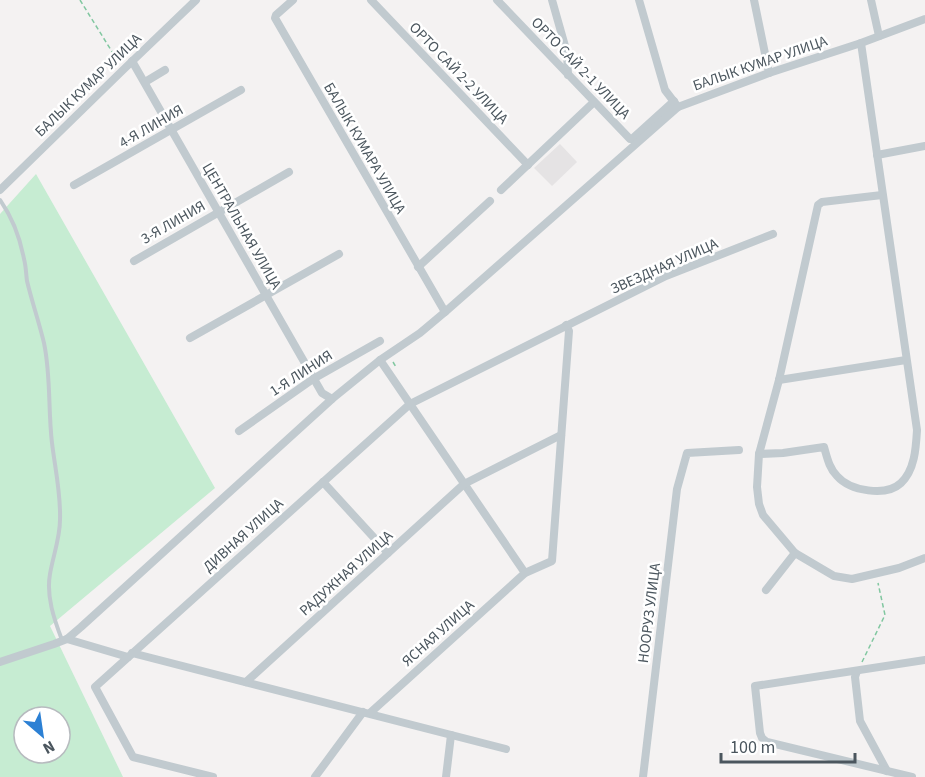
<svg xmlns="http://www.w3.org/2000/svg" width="925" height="777" font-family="'Source Sans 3',sans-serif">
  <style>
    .education { fill: #e5e3e4 }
    .green { fill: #c6ecd2; fill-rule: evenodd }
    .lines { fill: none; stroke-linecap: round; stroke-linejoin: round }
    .path { stroke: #81c7a0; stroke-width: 1.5; stroke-dasharray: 4.5 3; stroke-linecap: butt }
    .lane { stroke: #c1cacf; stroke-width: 4 }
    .street { stroke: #c1cacf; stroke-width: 8 }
    .labels { text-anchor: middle; stroke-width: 5; stroke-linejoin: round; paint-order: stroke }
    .street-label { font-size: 15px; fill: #4b565e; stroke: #fff }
  </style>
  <rect width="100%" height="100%" fill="#f4f2f2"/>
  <path class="education" d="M560,144L577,162L552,186L534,168Z"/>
  <path class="green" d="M36,174L215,488L50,626L123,777H0V214ZM24,717H60V753H24Z"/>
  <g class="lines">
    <g class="path">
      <path d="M80,0L119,63"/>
      <path d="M393,362L396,367"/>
      <path d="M862,662L885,615L878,583"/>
    </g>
    <path class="lane" d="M0,200C12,217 20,238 24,259C26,266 26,274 27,281C32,302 39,322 44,343C51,376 48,410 52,443C55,468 61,494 60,520C60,538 53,556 50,574C46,596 54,619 62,640"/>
    <g class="street">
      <path d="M293,0L276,15L275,18L445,312"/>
      <path d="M371,0L528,165"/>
      <path d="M497,0L630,139H632L674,101"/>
      <path d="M552,0L567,53L568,75"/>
      <path d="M639,0L665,90L678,107L769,73L861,43L925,19"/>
      <path d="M754,0L769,73"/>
      <path d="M871,0L879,36"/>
      <path d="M132,61L322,393L332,399"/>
      <path d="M145,82L165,70"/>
      <path d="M877,155L925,146"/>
      <path d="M74,185L241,90"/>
      <path d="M0,190L123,70L196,0"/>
      <path d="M501,190L594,102"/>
      <path d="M882,195L822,202L818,205L779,380L759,454L757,487L759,504L763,515L795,553L834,576L852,579L899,568L925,558"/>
      <path d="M134,261L289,172"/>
      <path d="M418,267L490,201"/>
      <path d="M190,338L339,254"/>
      <path d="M380,360L525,573"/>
      <path d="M779,380L906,360"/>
      <path d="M239,431L313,379L380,341"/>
      <path d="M759,454L783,453L824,447C827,457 829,468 837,476C850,491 886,497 901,483C915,470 916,447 917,430L861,43"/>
      <path d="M323,482L388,553"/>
      <path d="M766,590L795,553"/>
      <path d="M67,639L128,657"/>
      <path d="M132,653L506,749"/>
      <path d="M0,662L54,644L67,639L81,627L332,399L380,360L420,333L445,312L678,107"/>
      <path d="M857,671L855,677L860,721L887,771"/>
      <path d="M246,682L464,484L561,435"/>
      <path d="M370,713L525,573L552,561L569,331L566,325"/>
      <path d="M213,777L133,757L95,687L410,404L666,276L773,234"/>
      <path d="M315,777L363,712"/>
      <path d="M446,777L451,735"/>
      <path d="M643,777L677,489L687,453L739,450"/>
      <path d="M912,777L767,742L762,738L760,733L755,686L925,660"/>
    </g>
  </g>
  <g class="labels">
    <g class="street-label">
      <text transform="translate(760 63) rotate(-19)" y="5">БАЛЫК КУМАР УЛИЦА</text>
      <text transform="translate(581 68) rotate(46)" y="5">ОРТО САЙ 2-1 УЛИЦА</text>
      <text transform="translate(459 73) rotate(46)" y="5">ОРТО САЙ 2-2 УЛИЦА</text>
      <text transform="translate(88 85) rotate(-44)" y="5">БАЛЫК КУМАР УЛИЦА</text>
      <text transform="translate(151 126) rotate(-30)" y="5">4-Я ЛИНИЯ</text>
      <text transform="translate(365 148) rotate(60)" y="5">БАЛЫК КУМАРА УЛИЦА</text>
      <text transform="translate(173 222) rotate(-30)" y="5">3-Я ЛИНИЯ</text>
      <text transform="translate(242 226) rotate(60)" y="5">ЦЕНТРАЛЬНАЯ УЛИЦА</text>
      <text transform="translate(664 266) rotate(-24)" y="5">ЗВЕЗДНАЯ УЛИЦА</text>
      <text transform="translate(301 373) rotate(-33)" y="5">1-Я ЛИНИЯ</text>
      <text transform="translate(243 535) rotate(-42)" y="5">ДИВНАЯ УЛИЦА</text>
      <text transform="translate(346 573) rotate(-42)" y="5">РАДУЖНАЯ УЛИЦА</text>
      <text transform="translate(649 613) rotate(-83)" y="5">НООРУЗ УЛИЦА</text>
      <text transform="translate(438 633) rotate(-42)" y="5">ЯСНАЯ УЛИЦА</text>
    </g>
  </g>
  <g transform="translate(42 735) rotate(151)"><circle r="28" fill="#ffffff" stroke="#b7bbbf" stroke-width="1.5"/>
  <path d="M0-4.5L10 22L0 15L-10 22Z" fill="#2c80d4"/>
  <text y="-9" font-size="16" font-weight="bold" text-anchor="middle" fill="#4b565e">N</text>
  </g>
  <path d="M721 753v9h134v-9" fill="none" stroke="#4b565e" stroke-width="3"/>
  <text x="730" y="753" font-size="18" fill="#4b565e" stroke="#ffffff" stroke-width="4.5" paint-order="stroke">100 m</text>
</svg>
